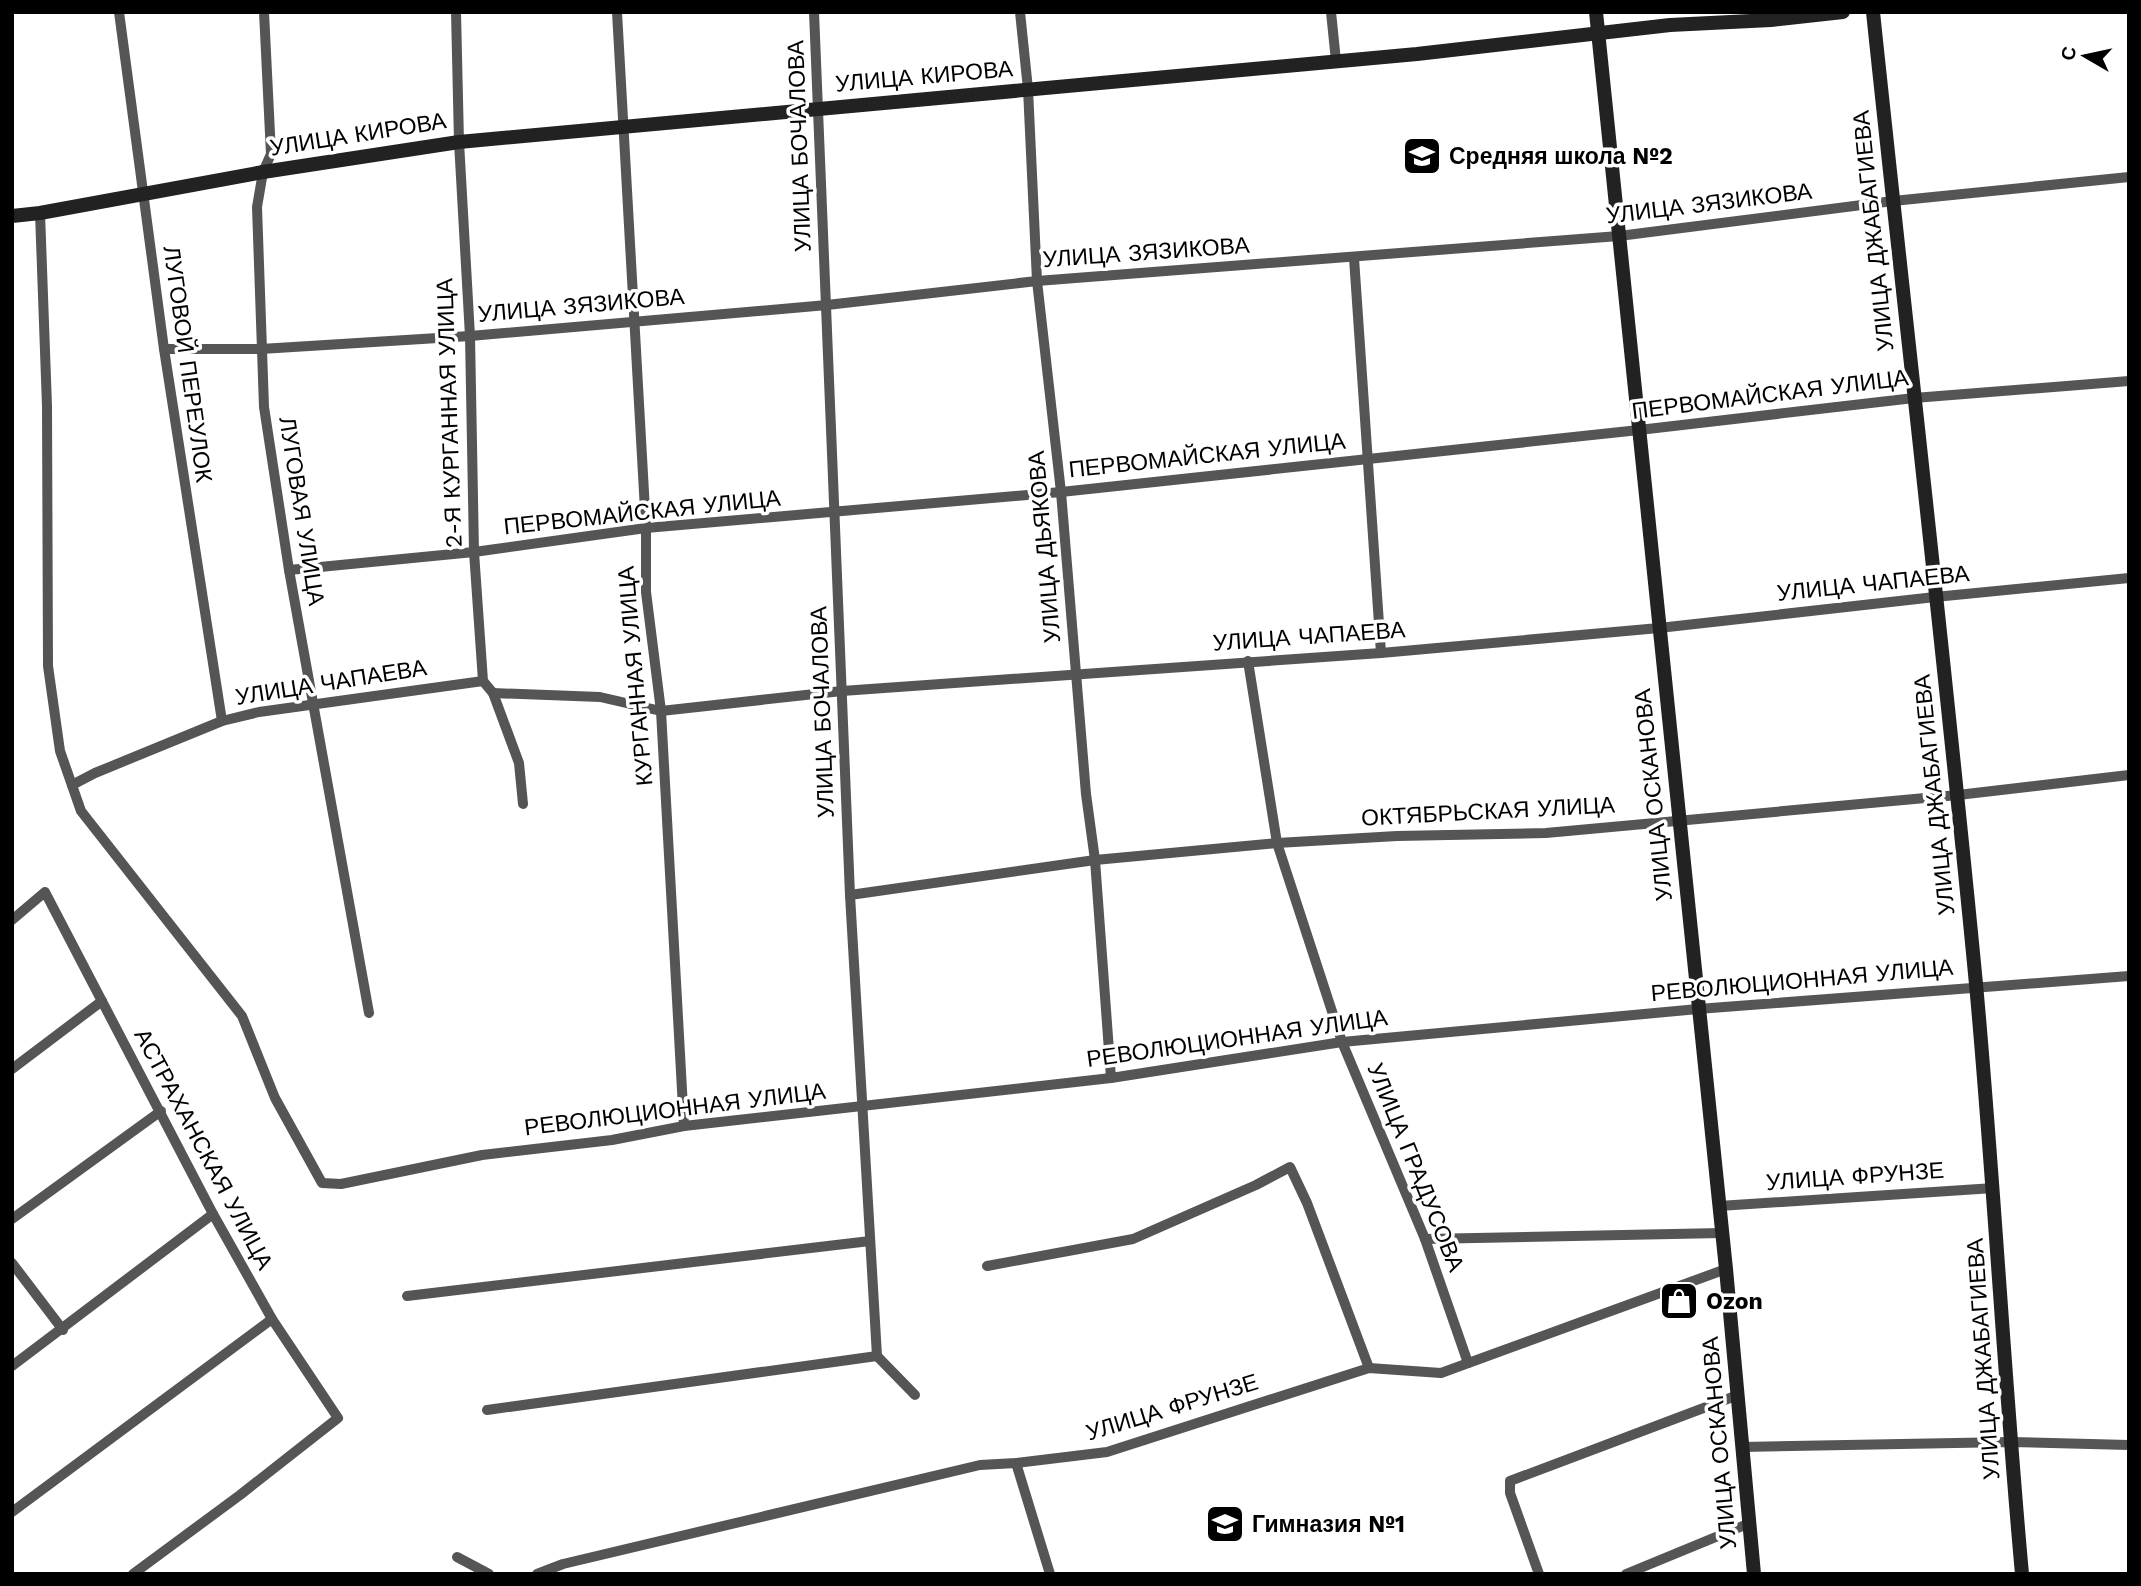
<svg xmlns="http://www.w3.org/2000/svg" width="2141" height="1586" font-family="'Work Sans',sans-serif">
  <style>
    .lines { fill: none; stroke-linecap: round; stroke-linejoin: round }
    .street { stroke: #555; stroke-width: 10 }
    .secondary { stroke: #222; stroke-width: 14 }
    .labels { text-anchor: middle; stroke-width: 7; stroke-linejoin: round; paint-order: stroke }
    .street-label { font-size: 23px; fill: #000; stroke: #fff }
    .poi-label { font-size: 23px; font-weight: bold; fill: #000; stroke: #fff; text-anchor: start }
  </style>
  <rect width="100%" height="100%" fill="#fff"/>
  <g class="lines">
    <g class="street">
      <path d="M119,12L164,349L222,721"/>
      <path d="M264,12L271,154L263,172L257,207L264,407L289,570L369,1013"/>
      <path d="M456,12L459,142L470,336L474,552L483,681L493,693L519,763L523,804"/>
      <path d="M617,12L646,528V592L661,711L684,1126"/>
      <path d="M814,12L850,895L877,1356L915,1395"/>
      <path d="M1020,12L1028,89L1037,281L1061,492L1086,794L1095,860L1111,1078"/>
      <path d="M1331,12L1336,61"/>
      <path d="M40,213L47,406L48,666L60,751L81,811L242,1016L275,1098L322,1183L341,1184L482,1155L612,1140L684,1126L1111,1078L1342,1042L1698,1009L2129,976"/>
      <path d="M1354,258L1381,653"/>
      <path d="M164,349H261L470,336L827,305L1037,281L1619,236L1893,201L2129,177"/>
      <path d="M289,570L474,552L646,528L1061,492L1639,430L1914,398L2129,381"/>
      <path d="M1248,661L1277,843L1342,1042L1425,1239L1468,1363"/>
      <path d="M493,693L600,697L661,711L842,691L1381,653L1659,628L1935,597L2129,578"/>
      <path d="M72,785L95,773L222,721L259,712L483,681"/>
      <path d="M850,895L1095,860L1277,843L1397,836L1546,833L1958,795L2129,775"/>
      <path d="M12,920L45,892L213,1214L272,1319L338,1418L240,1495L133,1574"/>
      <path d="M12,1069L102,1001"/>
      <path d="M1719,1206L1994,1188"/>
      <path d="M12,1219L161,1111"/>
      <path d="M1425,1239L1722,1233"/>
      <path d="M12,1263L63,1330"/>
      <path d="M987,1266L1133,1239L1256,1185L1290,1167L1307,1203L1369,1368"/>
      <path d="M407,1296L870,1241"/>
      <path d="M12,1366L213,1214"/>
      <path d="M487,1410L877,1356"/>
      <path d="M1742,1447L2010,1442L2129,1445"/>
      <path d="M1016,1463L1050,1574"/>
      <path d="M12,1512L272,1319"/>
      <path d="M457,1557L489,1574"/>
      <path d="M537,1574L563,1564L980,1465L1016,1463L1107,1452L1369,1368L1441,1373L1726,1269"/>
      <path d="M1539,1574L1510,1493V1481L1738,1395"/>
      <path d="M1626,1574L1750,1523"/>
    </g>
    <g class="secondary">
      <path d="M1596,12L1726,1269L1754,1574"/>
      <path d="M1873,12C1907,336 1945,660 1976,984C1994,1181 2004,1377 2022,1574"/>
      <path d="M12,216L40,213L263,172L459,142L1417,54L1670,25L1771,20L1843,12"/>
    </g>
  </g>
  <defs>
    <symbol id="school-square" viewBox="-11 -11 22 22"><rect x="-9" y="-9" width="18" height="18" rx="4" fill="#000" stroke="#fff"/><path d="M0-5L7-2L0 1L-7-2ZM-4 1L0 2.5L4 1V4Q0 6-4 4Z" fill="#fff"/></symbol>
    <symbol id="shop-square" viewBox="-11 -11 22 22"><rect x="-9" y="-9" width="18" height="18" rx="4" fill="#000" stroke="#fff"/><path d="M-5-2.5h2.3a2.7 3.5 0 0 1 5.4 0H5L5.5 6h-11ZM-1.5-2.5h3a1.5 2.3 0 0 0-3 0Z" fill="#fff"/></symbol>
  </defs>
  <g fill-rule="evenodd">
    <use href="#school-square" x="1400" y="134" width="44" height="44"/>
    <use href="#shop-square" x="1657" y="1279" width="44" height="44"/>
    <use href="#school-square" x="1203" y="1502" width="44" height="44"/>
  </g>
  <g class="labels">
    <g class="street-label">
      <text transform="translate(924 76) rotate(-5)" y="8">УЛИЦА КИРОВА</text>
      <text transform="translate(358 134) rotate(-9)" y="8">УЛИЦА КИРОВА</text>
      <text transform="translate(799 146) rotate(-92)" y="8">УЛИЦА БОЧАЛОВА</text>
      <text transform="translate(1709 203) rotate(-7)" y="8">УЛИЦА ЗЯЗИКОВА</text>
      <text transform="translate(1873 231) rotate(-96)" y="8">УЛИЦА ДЖАБАГИЕВА</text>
      <text transform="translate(1146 252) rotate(-4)" y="8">УЛИЦА ЗЯЗИКОВА</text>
      <text transform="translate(581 305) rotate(-5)" y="8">УЛИЦА ЗЯЗИКОВА</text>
      <text transform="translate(188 364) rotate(82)" y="8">ЛУГОВОЙ ПЕРЕУЛОК</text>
      <text transform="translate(1770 394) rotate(-7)" y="8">ПЕРВОМАЙСКАЯ УЛИЦА</text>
      <text transform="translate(449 413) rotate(-92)" y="8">2-Я КУРГАННАЯ УЛИЦА</text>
      <text transform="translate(1207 455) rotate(-6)" y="8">ПЕРВОМАЙСКАЯ УЛИЦА</text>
      <text transform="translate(302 511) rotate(81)" y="8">ЛУГОВАЯ УЛИЦА</text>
      <text transform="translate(642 512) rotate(-6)" y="8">ПЕРВОМАЙСКАЯ УЛИЦА</text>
      <text transform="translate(1044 547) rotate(-95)" y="8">УЛИЦА ДЬЯКОВА</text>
      <text transform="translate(1873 583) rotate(-6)" y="8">УЛИЦА ЧАПАЕВА</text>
      <text transform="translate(1309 636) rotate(-4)" y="8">УЛИЦА ЧАПАЕВА</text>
      <text transform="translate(635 676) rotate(-95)" y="8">КУРГАННАЯ УЛИЦА</text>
      <text transform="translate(331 682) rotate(-9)" y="8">УЛИЦА ЧАПАЕВА</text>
      <text transform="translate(822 712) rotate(-92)" y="8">УЛИЦА БОЧАЛОВА</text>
      <text transform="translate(1653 795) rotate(-96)" y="8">УЛИЦА ОСКАНОВА</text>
      <text transform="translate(1934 795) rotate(-96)" y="8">УЛИЦА ДЖАБАГИЕВА</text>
      <text transform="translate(1488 811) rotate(-3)" y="8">ОКТЯБРЬСКАЯ УЛИЦА</text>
      <text transform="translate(1802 980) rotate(-5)" y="8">РЕВОЛЮЦИОННАЯ УЛИЦА</text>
      <text transform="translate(1237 1038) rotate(-8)" y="8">РЕВОЛЮЦИОННАЯ УЛИЦА</text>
      <text transform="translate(675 1109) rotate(-7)" y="8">РЕВОЛЮЦИОННАЯ УЛИЦА</text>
      <text transform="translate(204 1149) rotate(62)" y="8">АСТРАХАНСКАЯ УЛИЦА</text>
      <text transform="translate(1416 1167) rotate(68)" y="8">УЛИЦА ГРАДУСОВА</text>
      <text transform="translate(1855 1176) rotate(-4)" y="8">УЛИЦА ФРУНЗЕ</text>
      <text transform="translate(1983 1359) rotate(-94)" y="8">УЛИЦА ДЖАБАГИЕВА</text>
      <text transform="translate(1172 1407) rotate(-17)" y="8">УЛИЦА ФРУНЗЕ</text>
      <text transform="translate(1719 1443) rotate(-95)" y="8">УЛИЦА ОСКАНОВА</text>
    </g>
    <g class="poi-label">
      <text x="1449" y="164">Средняя школа №2</text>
      <text x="1706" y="1309">Ozon</text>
      <text x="1252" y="1532">Гимназия №1</text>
    </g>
  </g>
  <rect width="2141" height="1586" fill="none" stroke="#000000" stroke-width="28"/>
  <g transform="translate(2085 56) rotate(279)" stroke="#ffffff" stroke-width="5" paint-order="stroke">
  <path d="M0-5L12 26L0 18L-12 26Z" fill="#000000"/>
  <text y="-10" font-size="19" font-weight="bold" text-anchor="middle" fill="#000000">С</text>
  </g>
</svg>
